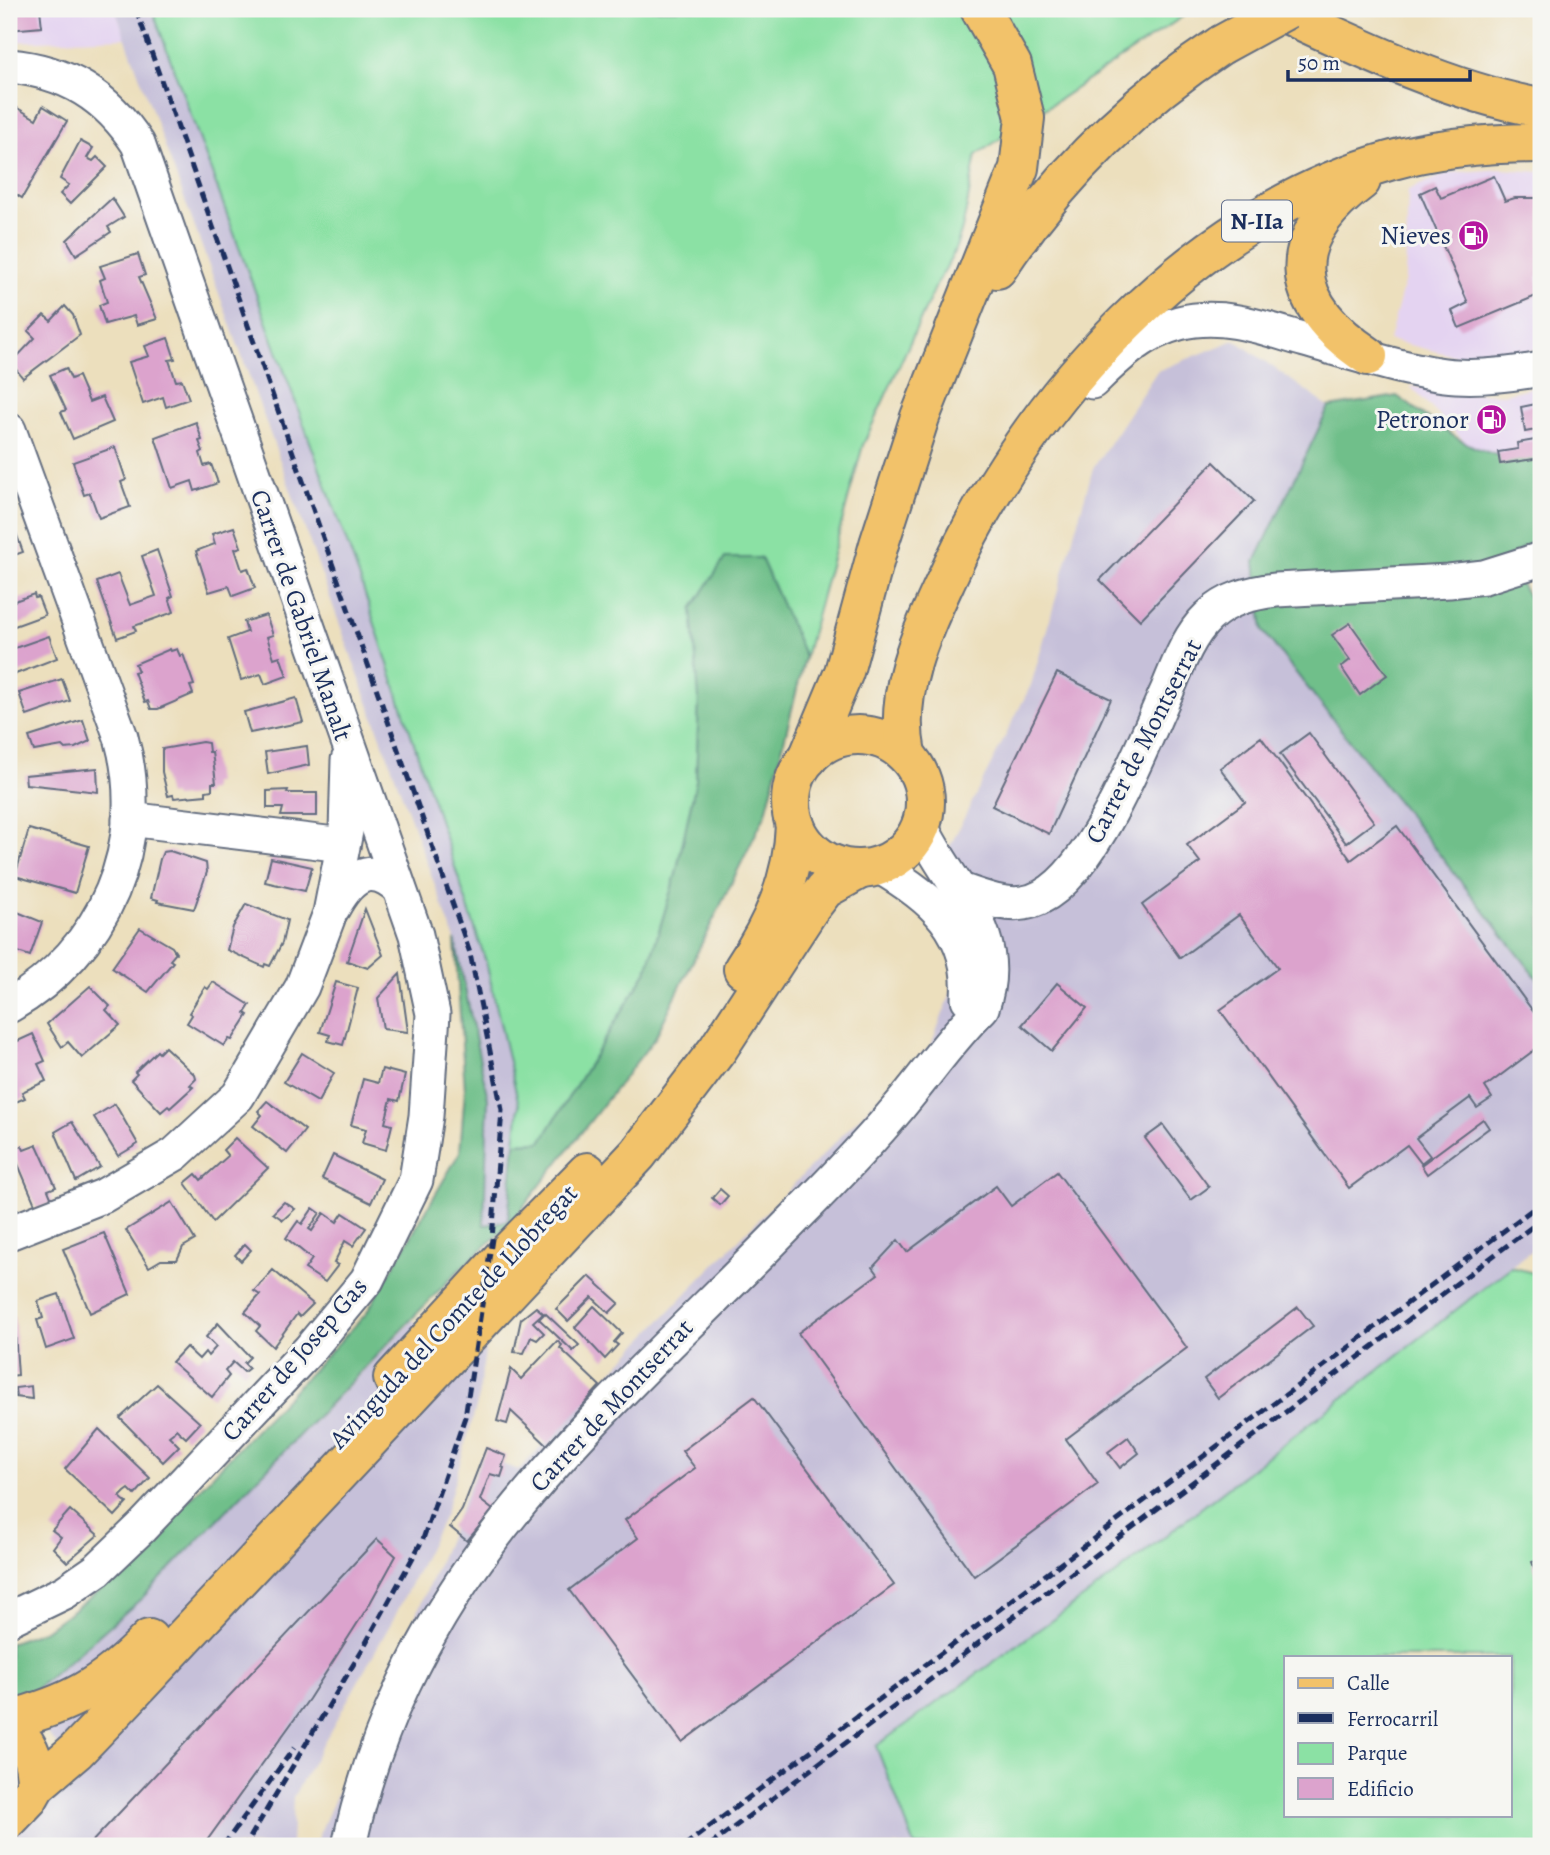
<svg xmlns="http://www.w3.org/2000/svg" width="1550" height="1855" font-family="Alegreya,serif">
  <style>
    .built { fill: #e4d3f1 }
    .industrial { fill: #c6c0d9 }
    .green { fill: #8be1a4; stroke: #538881; stroke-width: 2; fill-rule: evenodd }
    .forest { fill: #70bf8a; stroke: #467774; stroke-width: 2 }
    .building { fill: #dca3cd }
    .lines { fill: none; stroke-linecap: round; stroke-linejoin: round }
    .minor-casing { stroke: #646d7f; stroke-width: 37 }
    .major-casing { stroke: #646d7f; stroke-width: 42 }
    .highway-casing { stroke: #646d7f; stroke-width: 42 }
    .minor { stroke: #fff; stroke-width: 33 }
    .major { stroke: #f2c26a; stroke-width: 38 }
    .highway { stroke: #f2c26a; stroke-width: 38 }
    .rail { stroke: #1b2f5e; stroke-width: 5; stroke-dasharray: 10 5; stroke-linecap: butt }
    .highway-bridge-casing { stroke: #646d7f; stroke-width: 42; stroke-linecap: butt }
    .highway-bridge { stroke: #f2c26a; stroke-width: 38 }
    .labels { text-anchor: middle; stroke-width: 6; stroke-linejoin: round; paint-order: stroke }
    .shield { fill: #f6f6f2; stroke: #5d6b8a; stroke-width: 2 }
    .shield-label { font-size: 24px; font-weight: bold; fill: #1b2f5e }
    .poi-label { font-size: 26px; fill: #1b2f5e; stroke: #f6f6f2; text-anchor: end }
    .street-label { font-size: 26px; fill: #1b2f5e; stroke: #f6f6f2 }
  </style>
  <rect width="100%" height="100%" fill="#f6f6f2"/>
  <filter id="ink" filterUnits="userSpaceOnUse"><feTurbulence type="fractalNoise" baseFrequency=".0143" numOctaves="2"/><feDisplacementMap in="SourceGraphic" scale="14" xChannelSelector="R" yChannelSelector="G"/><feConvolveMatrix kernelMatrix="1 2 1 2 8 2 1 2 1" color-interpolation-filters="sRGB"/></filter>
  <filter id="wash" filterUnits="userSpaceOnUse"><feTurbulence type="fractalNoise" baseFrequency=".00686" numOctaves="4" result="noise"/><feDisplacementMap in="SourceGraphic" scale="28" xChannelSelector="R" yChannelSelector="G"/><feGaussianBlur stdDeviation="1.57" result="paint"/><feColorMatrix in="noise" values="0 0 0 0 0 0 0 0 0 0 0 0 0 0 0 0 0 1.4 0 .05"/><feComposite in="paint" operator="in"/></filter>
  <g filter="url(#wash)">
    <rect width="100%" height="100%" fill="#ecdfbd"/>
    <g class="built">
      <path d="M9,9H115L126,38L9,42Z"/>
      <path d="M1501,169L1541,172V348L1501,357L1455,356L1389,340L1405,280L1408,190L1448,173Z"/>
      <path d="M1541,385V457L1502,458L1466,443L1410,386L1455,393L1504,394Z"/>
    </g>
    <g class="industrial">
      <path d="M115,9H152L359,576L486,962L519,1105L508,1221L484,1225L488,1099L455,940Z"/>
      <path d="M1235,340L1329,407L1255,562L1263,631L1541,983V1243L1115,1575L877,1745L915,1846H314L433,1576L481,1457L519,1470L697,1282L931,1045L970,943L947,852L1031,685L1093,468L1157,371Z"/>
      <path d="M413,1320L465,1375L470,1349L486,1346L477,1404L445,1514L395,1616L293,1797L291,1846H9V1838L51,1783L73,1764L21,1702L142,1598Z"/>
    </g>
    <g class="green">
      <path d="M152,9H1194L976,155C967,199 966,241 939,279L863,445L805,657L760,558L699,699L696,781L676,874L647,971L541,1142L515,1143L519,1105L486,962L359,576Z"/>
      <path d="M1511,1267L1541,1275V1846H915L876,1746L1115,1575ZM1286,1657H1510V1815H1286Z"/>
    </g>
    <g class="forest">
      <path d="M1397,396C1443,428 1482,466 1541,457V536L1506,559L1541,617V983L1263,631L1255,562L1329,407Z"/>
      <path d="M725,558H761L805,657L766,813L655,1038L510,1224L458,1271L142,1598L21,1702L9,1696V1643L45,1630L110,1583L366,1314L460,1152L465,1090L455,940L488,1099L484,1225L508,1221L515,1143L541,1142L647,971L676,874L696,781L699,699L692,609Z"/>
    </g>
    <g id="blocks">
      <g class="building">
        <path d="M9,9H40L42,27L9,30Z"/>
        <path d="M9,103L36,119L43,106L67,121L22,198L9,190Z"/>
        <path d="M80,141L93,148L87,158L93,161L97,157L107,167L70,204L60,194L69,185L60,179Z"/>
        <path d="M1494,176L1505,201L1515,198H1541V275L1537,277L1541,294L1459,328L1452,311L1468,303L1420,193L1435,186L1441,198Z"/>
        <path d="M112,198L124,217L108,227L111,232L76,255L67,240Z"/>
        <path d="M138,254L145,275L139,277L157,319L137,325L134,316L105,324L99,305L107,302L100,280L105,278L100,266Z"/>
        <path d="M65,306L73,315L80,335L23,378L11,363L35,338L28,331L44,315L51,321Z"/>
        <path d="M168,338L175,359L169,360L176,381L182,380L189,399L166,407L163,397L143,404L129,362L149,356L145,346Z"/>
        <path d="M66,368L71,379L78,376L89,402L102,397L113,422L73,439L61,412L66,410L50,375Z"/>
        <path d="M1541,403V429L1525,432L1521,407Z"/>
        <path d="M196,422L202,440L199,441L203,451L200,453L204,466L211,464L218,483L195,491L192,481L172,488L155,437Z"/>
        <path d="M1541,439V458L1500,464L1498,452L1518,449L1517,443Z"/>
        <path d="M115,447L126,480L121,482L130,507L99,518L90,493L84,495L73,462Z"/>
        <path d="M1214,462L1254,501L1140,620L1100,580Z"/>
        <path d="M9,514L23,552L9,557Z"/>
        <path d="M234,527L241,547L235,549L242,570L248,568L255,588L233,596L229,586L209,592L196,551L215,544L212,534Z"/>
        <path d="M157,550L173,596L169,598L174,612L134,626L136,631L117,638L97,582L118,574L130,605L156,596L142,556Z"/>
        <path d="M34,594L35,598L38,597L45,615L9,628V603Z"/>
        <path d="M266,615L273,635L267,637L274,658L280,656L287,676L265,684L261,674L241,680L228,639L247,632L244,622Z"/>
        <path d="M1350,623L1387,675L1360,695L1341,667L1350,660L1332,635Z"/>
        <path d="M49,636L57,658L13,675L9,650Z"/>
        <path d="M170,649L171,651L177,649L180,656L183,654L194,685L190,686L193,694L158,709H151L148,701L145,702L134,672L138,671L135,664Z"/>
        <path d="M1057,673L1111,699L1049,834L992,806Z"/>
        <path d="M62,679L70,701L27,716L19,693Z"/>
        <path d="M296,698L303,722L250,733L244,712Z"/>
        <path d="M83,720L90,741L75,748L65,749L62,746L34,751L29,737Z"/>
        <path d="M1309,733L1374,822L1346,843L1280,754Z"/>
        <path d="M1261,737L1351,860L1397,826L1541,1022V1045L1485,1087L1492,1098L1477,1108L1470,1098L1416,1138L1430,1156L1421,1163L1407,1145L1349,1188L1220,1010L1278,968L1239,915L1180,958L1142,905L1200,862L1187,845L1245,802L1220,768Z"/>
        <path d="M202,742L208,743L209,752H212L216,783H212V790L206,791V795L174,798L173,795L168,796L162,772V749Z"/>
        <path d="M307,746L309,765L268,774L265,752Z"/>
        <path d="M97,768L98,792L26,784L25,775Z"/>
        <path d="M288,790L287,793H317V816H281L283,808H267V791Z"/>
        <path d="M29,829L89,846L75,893L15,876Z"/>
        <path d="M170,851L206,863L207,872L194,909L157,902L158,900L151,898L160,859L163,852Z"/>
        <path d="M271,858L312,867L305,891L265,882Z"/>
        <path d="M246,904L287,920L282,943L270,966L265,964L264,967L227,950L233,927Z"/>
        <path d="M365,909L383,955L368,968L347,961Z"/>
        <path d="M15,911L42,922L30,956L9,949V929Z"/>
        <path d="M140,928L172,947L176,953L170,960L173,962L148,992L112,968Z"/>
        <path d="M400,974L408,1032L383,1029L378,998Z"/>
        <path d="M213,982L250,1005L245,1013L248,1015L232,1040L229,1039L224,1046L187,1023L192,1015L189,1013L205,987L208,989Z"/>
        <path d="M336,982L358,988L343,1045L328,1041L330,1035L320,1032Z"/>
        <path d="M1057,983L1087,1008L1052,1051L1022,1025Z"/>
        <path d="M90,986L110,1006L106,1010L120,1025L82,1058L68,1042L62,1047L47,1024Z"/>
        <path d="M33,1034L45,1061L38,1064L46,1081L22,1092L25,1098L9,1105V1045Z"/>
        <path d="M165,1047L195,1075L196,1079L190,1085L193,1087L170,1108L168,1106L161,1112L131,1080L137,1074L135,1072L157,1051L159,1053Z"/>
        <path d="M302,1053L334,1073L318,1102L284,1082Z"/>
        <path d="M382,1069L405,1075L399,1101L391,1099L385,1123L392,1125L386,1150L362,1143L366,1129L351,1125L363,1079L378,1083Z"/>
        <path d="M267,1101L305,1130L287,1153L253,1126L262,1115L258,1111Z"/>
        <path d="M115,1104L138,1144L118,1156L94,1117Z"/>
        <path d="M1483,1119L1489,1128L1427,1174L1421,1165Z"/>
        <path d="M72,1122L100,1167L76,1181L55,1132Z"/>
        <path d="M1163,1125L1209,1187L1191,1200L1145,1138Z"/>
        <path d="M235,1138L268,1168L213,1222L185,1183L196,1174L201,1180L228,1156L223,1150Z"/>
        <path d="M37,1145L56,1187L48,1190L53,1202L37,1209L12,1150L22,1146L24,1150Z"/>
        <path d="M333,1155L382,1179L371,1203L322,1179Z"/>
        <path d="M1057,1172L1187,1348L1066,1439L1098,1484L974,1576L798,1333L878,1274L873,1267L898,1240L907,1252L996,1186L1011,1206Z"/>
        <path d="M720,1189L728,1196L720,1205L712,1198Z"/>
        <path d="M172,1202L195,1240L183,1247L177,1260H161L149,1267L126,1230Z"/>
        <path d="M284,1202L295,1209L283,1220L273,1213Z"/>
        <path d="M313,1208L320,1213L309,1229L312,1231L324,1213L337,1222L343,1213L366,1228L353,1246L345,1241L334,1263L338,1265L325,1282L305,1269L312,1259L286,1238L298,1221L302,1224Z"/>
        <path d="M104,1233L130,1294L90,1313L63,1249Z"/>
        <path d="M245,1244L251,1250L241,1261L235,1255Z"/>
        <path d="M273,1270L313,1304L300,1317L297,1314L273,1347L256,1331L260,1326L245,1312L260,1295L254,1291Z"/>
        <path d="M589,1276L619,1303L609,1313L592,1297L568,1321L556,1309Z"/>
        <path d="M59,1294L74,1339L46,1349L37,1320L43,1318L38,1301Z"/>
        <path d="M594,1306L622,1333L614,1342L618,1345L605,1359L575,1327Z"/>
        <path d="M536,1307L543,1313L533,1322L544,1333L537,1340L531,1337L524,1353L514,1352L521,1319Z"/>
        <path d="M1298,1307L1313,1326L1218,1398L1204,1379Z"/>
        <path d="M545,1313L579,1345L573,1351L539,1319Z"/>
        <path d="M9,1316H14L18,1375L9,1376Z"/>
        <path d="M218,1323L250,1357L244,1363L249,1368L244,1372L233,1362L225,1371L229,1376L212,1397L172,1362L186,1347L199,1359L205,1352L208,1356L216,1347L206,1337Z"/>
        <path d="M557,1341L562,1345L560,1348L600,1386L547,1445L511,1411L507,1424L497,1421L511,1369L521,1379Z"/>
        <path d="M157,1384L200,1423L186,1438L176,1429L173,1433L169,1436L179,1446L163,1462L120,1418Z"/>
        <path d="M31,1386L32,1399L16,1397L15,1388Z"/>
        <path d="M754,1397L894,1585L682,1742L569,1590L638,1538L625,1520L695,1468L682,1451Z"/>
        <path d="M99,1429L150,1478L135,1495L129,1489L125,1492L120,1497L127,1503L115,1516L65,1469Z"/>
        <path d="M1128,1437L1139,1453L1120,1468L1108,1452Z"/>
        <path d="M486,1448L506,1456L502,1467L504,1468L501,1477L490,1474L480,1500L493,1510L467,1541L450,1527L462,1510Z"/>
        <path d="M70,1510L98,1535L67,1562L53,1548L61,1537L52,1530Z"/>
        <path d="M377,1539L396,1556L369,1605L309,1699L203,1846H88Z"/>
        <path d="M1541,1558V1585L1532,1562Z"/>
      </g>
    </g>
  </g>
  <g filter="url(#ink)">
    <use href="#blocks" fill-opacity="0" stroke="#646d7f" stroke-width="2"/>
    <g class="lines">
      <defs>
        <g id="minor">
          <path d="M9,66C66,71 107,96 138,144L416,935L433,1014L426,1116L416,1180L367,1280L309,1350L142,1527L97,1570L65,1592L9,1619"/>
          <path d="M1092,382C1117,357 1144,332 1179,323C1223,312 1264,328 1305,340C1348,352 1413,373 1456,376C1485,378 1513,374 1541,369"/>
          <path d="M9,430L121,737C151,844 105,951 9,1006"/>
          <path d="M129,819L343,845"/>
          <path d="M878,866C932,897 973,931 968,999"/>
          <path d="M960,890C982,897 1008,909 1032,901C1091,883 1142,745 1167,691C1177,667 1188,636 1208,617C1227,599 1250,593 1276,590L1449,581L1484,577L1541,559"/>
          <path d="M333,908C349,879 369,860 399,888"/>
          <path d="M9,1233L103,1196L175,1154L238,1096L302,987L330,913L346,831L348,760"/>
          <path d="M349,1846C410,1562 606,1413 797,1216C832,1181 867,1145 899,1107C927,1074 951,1038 982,1008C1009,932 950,889 921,826"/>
        </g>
        <g id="major">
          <circle cx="858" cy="802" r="67"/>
          <path d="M743,969C773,924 793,880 795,825"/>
          <path d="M393,1378L507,1253L587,1172"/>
          <path d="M9,1720C70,1704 105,1685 149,1639"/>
          <path d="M9,1727C29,1741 36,1761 36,1785"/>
          <path d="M9,1819L28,1799L36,1785L76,1751L126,1699L638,1154L718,1049L808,911L825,889L859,870"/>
        </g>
        <g id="highway">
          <path d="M1276,9C1357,47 1453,93 1541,108"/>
          <path d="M1361,181C1282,240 1287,302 1368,356"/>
          <path d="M997,269C1057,178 1130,105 1221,45"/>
          <path d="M906,754C893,692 921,634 947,578C1028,398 1194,216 1389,161C1438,147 1490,143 1541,143"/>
          <path d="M808,758L844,672L879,544L920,417L1019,168L1025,118L1012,65L980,9"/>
        </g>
      </defs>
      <use href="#minor" class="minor-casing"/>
      <use href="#major" class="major-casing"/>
      <use href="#highway" class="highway-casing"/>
      <use href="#minor" class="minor"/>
      <use href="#major" class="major"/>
      <use href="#highway" class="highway"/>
      <g class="rail">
        <path d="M136,9L470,953L502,1110L492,1239L465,1417L423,1539L362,1650L245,1846"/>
        <path d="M223,1846L294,1748"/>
        <path d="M684,1846L1541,1203"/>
        <path d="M709,1846L1541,1220"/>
      </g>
      <defs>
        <path id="highway-bridge" d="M1221,45L1287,9"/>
      </defs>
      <use href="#highway-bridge" class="highway-bridge-casing"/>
      <use href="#highway-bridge" class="highway-bridge"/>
    </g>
  </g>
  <defs>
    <symbol id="fuel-disc" viewBox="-11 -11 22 22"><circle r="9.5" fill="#b5179e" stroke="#f6f6f2"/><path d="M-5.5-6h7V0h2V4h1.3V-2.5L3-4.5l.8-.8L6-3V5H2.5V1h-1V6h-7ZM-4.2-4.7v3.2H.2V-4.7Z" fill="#fff"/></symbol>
  </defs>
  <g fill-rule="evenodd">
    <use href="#fuel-disc" x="1456" y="218" width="35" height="35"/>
    <use href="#fuel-disc" x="1474" y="402" width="35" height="35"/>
  </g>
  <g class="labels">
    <rect class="shield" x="1222" y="200.5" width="70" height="41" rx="5"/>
    <g class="shield-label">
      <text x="1257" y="229">N-IIa</text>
    </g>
    <g class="poi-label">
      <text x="1451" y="244">Nieves</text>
      <text x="1469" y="428">Petronor</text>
    </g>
    <g class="street-label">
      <text transform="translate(302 615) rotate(71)" y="9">Carrer de Gabriel Manalt</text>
      <text transform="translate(1143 741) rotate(-63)" y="9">Carrer de Montserrat</text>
      <text transform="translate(453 1316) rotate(-47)" y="9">Avinguda del Comte de Llobregat</text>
      <text transform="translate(294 1359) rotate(-49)" y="9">Carrer de Josep Gas</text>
      <text transform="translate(611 1405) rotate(-47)" y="9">Carrer de Montserrat</text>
    </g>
  </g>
  <rect width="1550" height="1855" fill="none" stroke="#f6f6f2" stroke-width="35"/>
  <rect x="1284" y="1656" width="228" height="161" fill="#f6f6f2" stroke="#9ea6b7" stroke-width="2"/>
  <rect x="1298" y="1678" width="35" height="10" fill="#f2c26a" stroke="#9ea6b7" stroke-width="2"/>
  <text x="1347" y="1690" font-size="21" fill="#1b2f5e">Calle</text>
  <rect x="1298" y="1713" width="35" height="10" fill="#1b2f5e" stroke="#9ea6b7" stroke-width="2"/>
  <text x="1347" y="1726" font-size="21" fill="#1b2f5e">Ferrocarril</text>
  <rect x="1298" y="1743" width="35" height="21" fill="#8be1a4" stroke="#9ea6b7" stroke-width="2"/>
  <text x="1347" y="1760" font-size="21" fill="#1b2f5e">Parque</text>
  <rect x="1298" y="1778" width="35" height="21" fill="#dca3cd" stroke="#9ea6b7" stroke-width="2"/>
  <text x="1347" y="1796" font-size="21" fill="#1b2f5e">Edificio</text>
  <path d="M1288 70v10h182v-10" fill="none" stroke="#1b2f5e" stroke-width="3.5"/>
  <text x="1298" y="70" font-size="21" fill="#1b2f5e" stroke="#f6f6f2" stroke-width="5" paint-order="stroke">50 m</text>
</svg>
